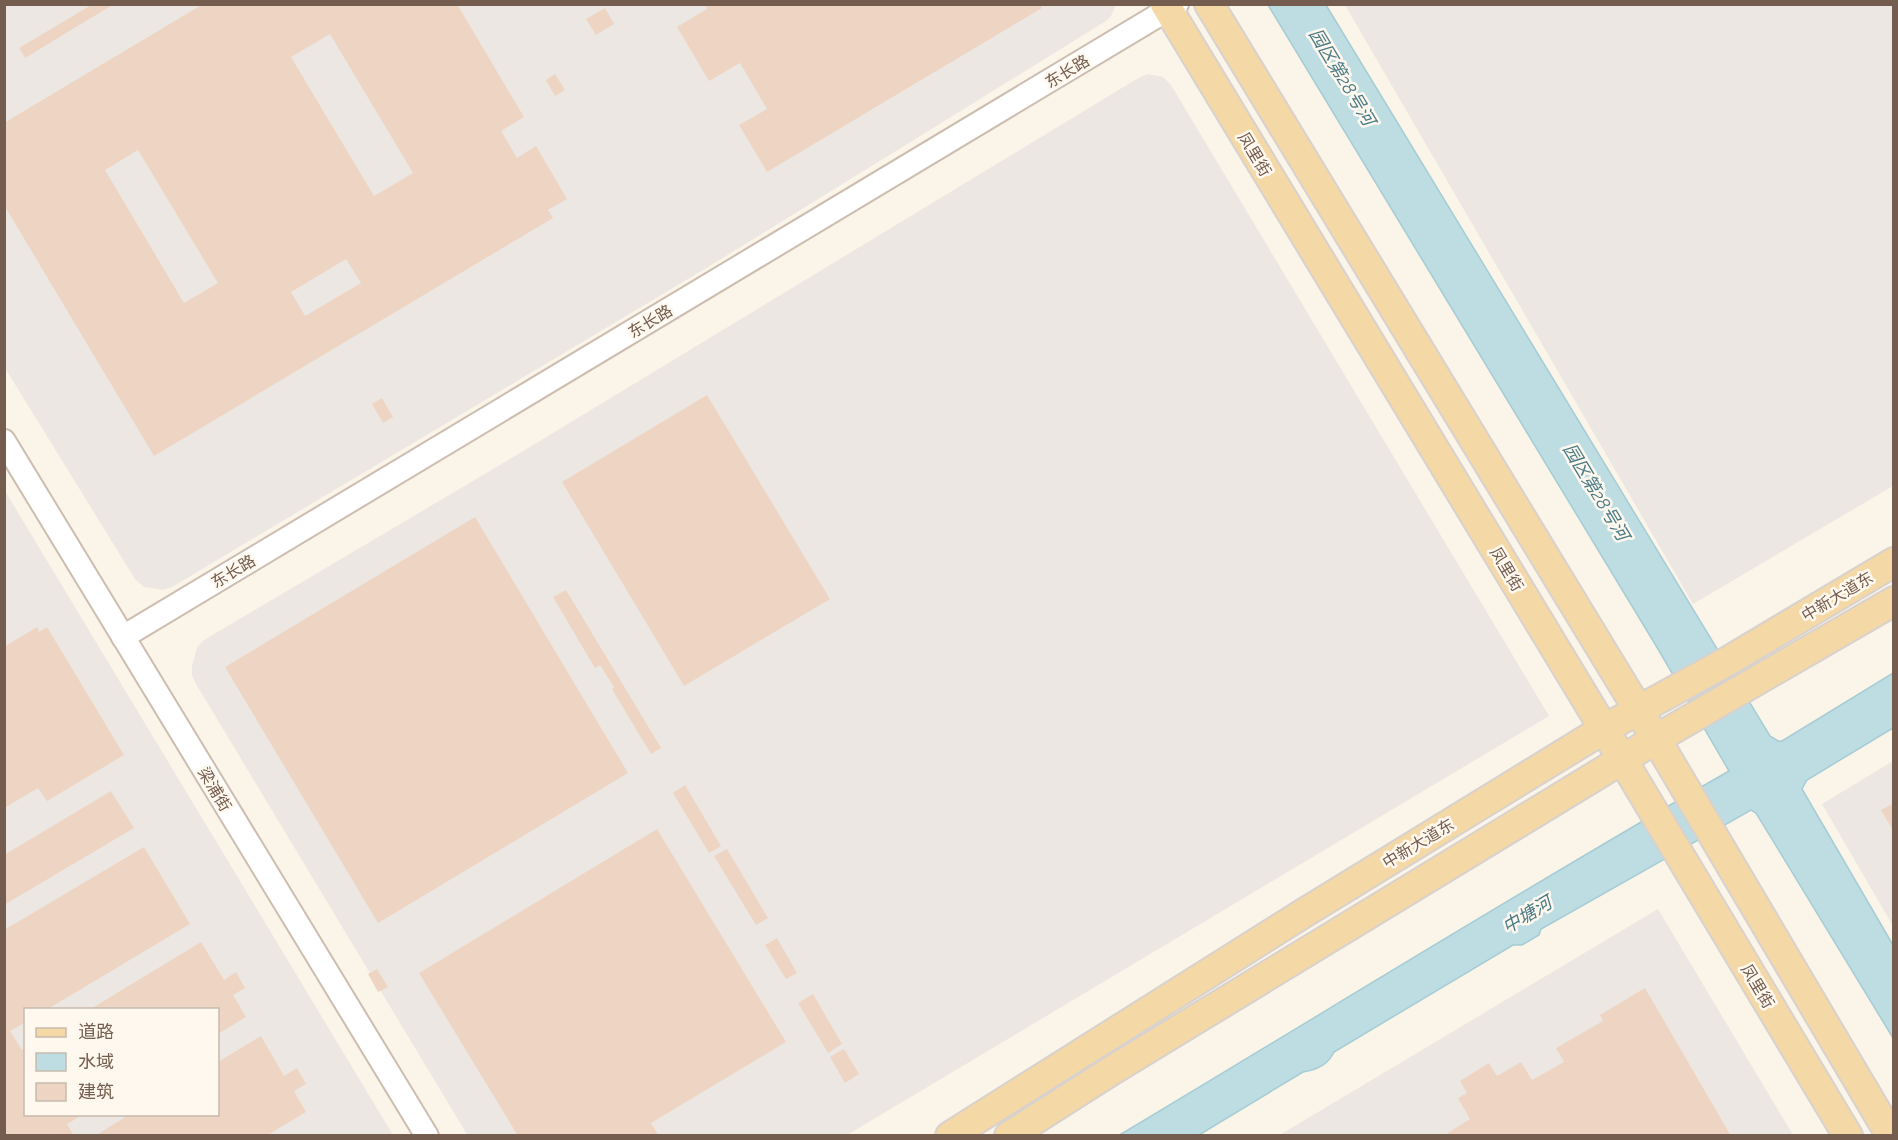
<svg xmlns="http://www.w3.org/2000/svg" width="1898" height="1140" font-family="Raleway,'Noto Sans SC',sans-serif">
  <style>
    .industrial { fill: #ece7e2; fill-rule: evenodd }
    .water { fill: #bedde3; stroke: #a5ccd4; stroke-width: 1.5 }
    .building { fill: #eed5c3; fill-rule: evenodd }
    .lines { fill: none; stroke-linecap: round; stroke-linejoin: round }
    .tertiary-casing { stroke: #ccbdb0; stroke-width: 26 }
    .primary-casing { stroke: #d8d1cd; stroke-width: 32 }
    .tertiary { stroke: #fff; stroke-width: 22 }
    .primary { stroke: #f4d9a7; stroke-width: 28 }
    .labels { text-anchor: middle; stroke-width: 5; stroke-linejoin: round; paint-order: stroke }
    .street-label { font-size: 16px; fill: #745c4e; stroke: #fef8ef }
    .water-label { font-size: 18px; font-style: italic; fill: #497a85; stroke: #fef8ef }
  </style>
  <rect width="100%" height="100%" fill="#fbf4e9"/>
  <g class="industrial">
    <path d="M4,5H1116L1111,16L1106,21L713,264L172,587L163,590L144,587L135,579L5,368Z"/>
    <path d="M1345,5H1893V486L1693,604Z"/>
    <path d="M1148,74L1163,77L1171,85L1549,716L847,1135L468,1136L196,684L192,675V666L197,648L204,640L505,462L1140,77Z"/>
    <path d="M5,491L393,1135H5ZM26,1010H218V1114H26Z"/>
    <path d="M1893,761V926L1822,804Z"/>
    <path d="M1658,909L1793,1135L1278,1136Z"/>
  </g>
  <path class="water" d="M1268,5H1326L1770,736L1778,741H1782L1893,673V728L1807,780L1802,789L1893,945V1038L1756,813L1751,810L1541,929L1539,935L1522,945H1513L1334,1052C1328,1065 1317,1070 1303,1072L1199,1135L1118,1136C1322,1014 1523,889 1729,771L1658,649Z"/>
  <g class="building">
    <path d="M93,4H114L25,58L19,48Z"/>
    <path d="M203,4H457L524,117L501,131L517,158L536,146L567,199L548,210L553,218L154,456L4,205V123ZM330,34L413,173L374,196L291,57ZM138,150L218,283L184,303L105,170ZM346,259L361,283L305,316L291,292Z"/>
    <path d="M705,4H1039L1042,8L767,172L739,125L767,109L740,63L709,81L677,27L707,9Z"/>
    <path d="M605,8L614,24L596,35L586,19Z"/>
    <path d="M555,74L565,90L555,96L546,80Z"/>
    <path d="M707,395L830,599L684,686L562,482Z"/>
    <path d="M382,398L393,417L383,423L372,404Z"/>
    <path d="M475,517L628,773L378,923L225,667Z"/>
    <path d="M566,590L661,748L651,754L612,689L614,687L600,665L595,668L553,597Z"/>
    <path d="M37,627L39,632L47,627L124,755L47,801L38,788L4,808V647Z"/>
    <path d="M685,785L721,846L709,853L673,793Z"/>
    <path d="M111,791L134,828L4,905V855Z"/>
    <path d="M1894,803V832L1881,810Z"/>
    <path d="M657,829L786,1042L651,1123L659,1136H518L419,973Z"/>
    <path d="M144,847L190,924L46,1010H26V1022L10,1031L22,1050L26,1048V1114H84L67,1124L74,1136H54L53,1133L49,1136H4L6,1059L4,930Z"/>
    <path d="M727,849L768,918L756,925L714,856Z"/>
    <path d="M777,938L797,973L786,979L765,945Z"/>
    <path d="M201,942L224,980L236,972L245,988L233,995L246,1017L218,1034V1010H89Z"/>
    <path d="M377,969L388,987L378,992L368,974Z"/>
    <path d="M1645,988L1731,1136H1443L1470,1119L1458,1098L1467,1093L1460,1081L1489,1063L1497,1076L1521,1062L1532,1080L1564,1062L1556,1048L1603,1021L1600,1015Z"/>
    <path d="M813,994L842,1044L828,1053L798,1003Z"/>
    <path d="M261,1036L284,1076L297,1068L306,1084L294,1091L306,1112L266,1136H95L130,1114H218V1062Z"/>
    <path d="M844,1049L859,1074L845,1083L830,1057Z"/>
  </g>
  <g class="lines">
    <defs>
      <g id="tertiary">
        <path d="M4,441L427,1136"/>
        <path d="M123,637L1177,4"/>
      </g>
      <g id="primary">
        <path d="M1165,4L1604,729L1848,1136"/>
        <path d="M1209,4L1656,739L1891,1136"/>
        <path d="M950,1136L1304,913L1604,729L1728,661L1894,562"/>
        <path d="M1009,1136L1111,1071L1656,739L1894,601"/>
      </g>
    </defs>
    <use href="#tertiary" class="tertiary-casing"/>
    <use href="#primary" class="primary-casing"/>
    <use href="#tertiary" class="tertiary"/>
    <use href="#primary" class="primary"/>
  </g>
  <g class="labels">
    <g class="street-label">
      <text transform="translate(1067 71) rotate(-31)" y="6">东长路</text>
      <text transform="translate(1255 154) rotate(59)" y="6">凤里街</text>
      <text transform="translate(650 321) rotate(-31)" y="6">东长路</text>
      <text transform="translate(1507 569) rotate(59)" y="6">凤里街</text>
      <text transform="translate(233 571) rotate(-31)" y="6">东长路</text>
      <text transform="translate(1837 596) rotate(-31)" y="6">中新大道东</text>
      <text transform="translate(215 789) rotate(59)" y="6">梁浦街</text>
      <text transform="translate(1418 843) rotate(-31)" y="6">中新大道东</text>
      <text transform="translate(1758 986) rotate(59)" y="6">凤里街</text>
    </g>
    <g class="water-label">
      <text transform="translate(1342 77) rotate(59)" y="6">园区第28号河</text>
      <text transform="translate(1596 492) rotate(59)" y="6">园区第28号河</text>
      <text transform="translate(1527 915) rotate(-31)" y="6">中塘河</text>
    </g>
  </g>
  <rect width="1898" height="1140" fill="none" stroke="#745c4e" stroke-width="12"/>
  <rect x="24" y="1008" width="195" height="108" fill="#fef8ef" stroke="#c7baaf" stroke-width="1.5"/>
  <rect x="36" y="1028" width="30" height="9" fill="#f4d9a7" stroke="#c7baaf" stroke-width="1.5"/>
  <text x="78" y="1038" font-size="18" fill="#745c4e">道路</text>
  <rect x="36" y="1053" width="30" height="18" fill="#bedde3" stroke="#c7baaf" stroke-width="1.5"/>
  <text x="78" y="1068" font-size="18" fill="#745c4e">水域</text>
  <rect x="36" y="1083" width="30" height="18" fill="#eed5c3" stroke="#c7baaf" stroke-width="1.5"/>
  <text x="78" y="1098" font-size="18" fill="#745c4e">建筑</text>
</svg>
